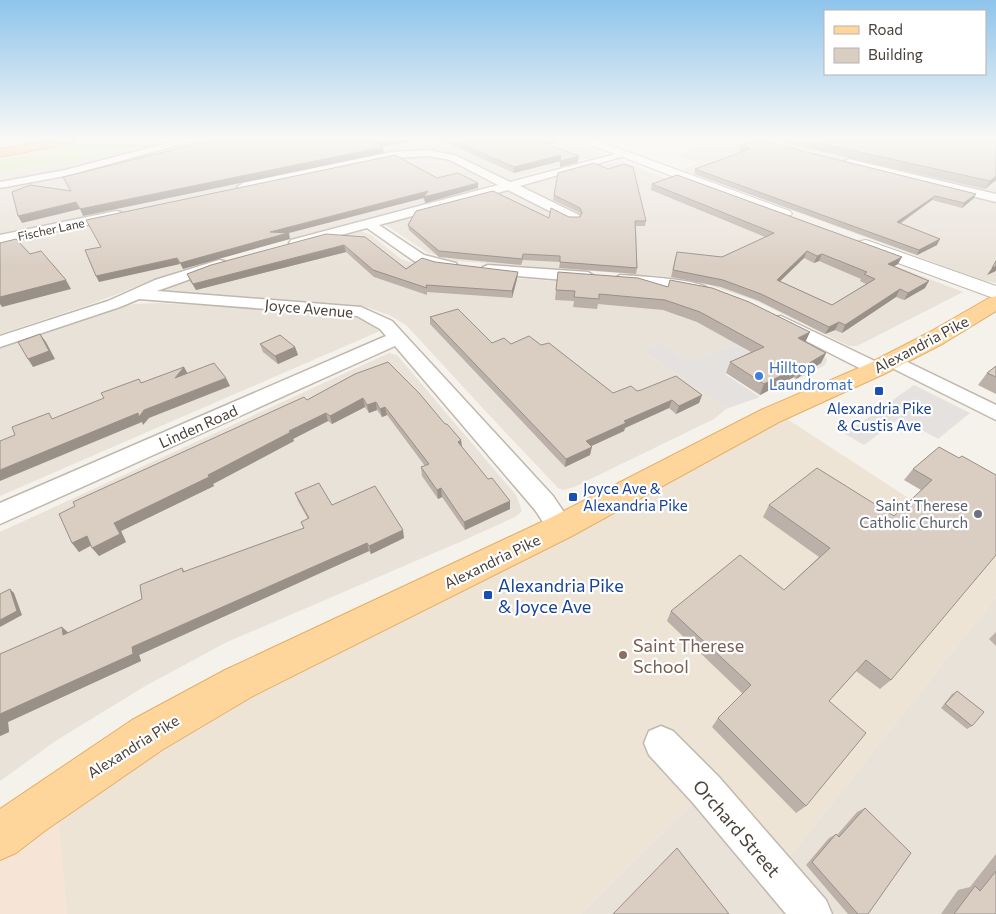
<svg xmlns="http://www.w3.org/2000/svg" width="996" height="914" viewBox="0 0 996 914" font-family="Commissioner,sans-serif">
  <style>
    .residential { fill: #e9e2d9 }
    .commercial { fill: #f6e5d7 }
    .education { fill: #eee4d5 }
    .green { fill: #d8e9b4 }
    .parking { fill: #e4e1df }
    .lines { fill: none; stroke-linecap: round; stroke-linejoin: round }
    .minor-casing { stroke: #c1b7ad; stroke-width: 3 }
    .tertiary-casing { stroke: #c1b7ad; stroke-width: 2 }
    .primary-casing { stroke: #e4b06a; stroke-width: 2 }
    .motorway-casing { stroke: #dd8e3c; stroke-width: 2 }
    .minor { fill: #fff; fill-rule: evenodd }
    .tertiary { fill: #fff; fill-rule: evenodd }
    .primary { fill: #fed59b; fill-rule: evenodd }
    .motorway { fill: #fdbb6e; fill-rule: evenodd }
    .wall { fill: #bbb1a8; fill-rule: evenodd }
    .shaded-wall { fill: #999088 }
    .building { fill: #dacec3; stroke: #999088; fill-rule: evenodd }
    .shop-dot { fill: #3f7fe0; stroke: #fff; stroke-width: 2 }
    .transit-dot { fill: #1a4fb4; stroke: #fff; stroke-width: 2 }
    .worship-dot { fill: #6b7280; stroke: #fff; stroke-width: 2 }
    .education-dot { fill: #8d6e63; stroke: #fff; stroke-width: 2 }
    .labels { text-anchor: middle; dominant-baseline: central; stroke-width: 4.5; stroke-linejoin: round; paint-order: stroke }
    .far-street-label { font-size: 12px; fill: #4a4138; stroke: #fff }
    .street-label { font-size: 15px; fill: #4a4138; stroke: #fff }
    .shop-label { font-size: 15px; fill: #366cbe; stroke: #fff; text-anchor: start }
    .transit-label { font-size: 15px; fill: #164399; stroke: #fff }
    .worship-label { font-size: 15px; fill: #5b616d; stroke: #fff; text-anchor: end }
    .near-transit-label { font-size: 18px; fill: #164399; stroke: #fff; text-anchor: start }
    .near-education-label { font-size: 18px; fill: #785e54; stroke: #fff; text-anchor: start }
    .near-street-label { font-size: 18px; fill: #4a4138; stroke: #fff }
  </style>
  <rect width="100%" height="100%" fill="#f5f1eb"/>
  <path class="residential" d="M 177,139 L 564,139 L 603,154 L 191,266 L 91,304 L 0,334 L 0,174 L 17,169 L 94,158 Z
    M 749,139 L 855,139 L 996,168 L 996,283 L 981,280 L 683,170 Z
    M 619,161 L 745,208 L 963,292 L 857,346 L 849,346 L 754,300 L 700,282 L 659,276 L 457,261 L 428,253 L 386,225 L 390,222 Z
    M 361,231 L 371,235 L 401,259 L 428,268 L 460,274 L 659,289 L 823,352 L 827,360 L 825,365 L 796,380 L 736,344 L 691,361 L 660,343 L 642,350 L 726,409 L 714,419 L 574,487 L 563,490 L 558,488 L 491,417 L 406,325 L 389,315 L 369,308 L 349,305 L 234,299 L 172,294 L 162,290 L 182,281 Z
    M 157,303 L 344,314 L 363,320 L 380,331 L 0,496 L 0,347 L 117,307 L 134,304 Z
    M 389,353 L 397,355 L 516,495 L 522,511 L 515,517 L 469,538 L 227,642 L 147,685 L 57,740 L 0,781 L 0,532 Z
    M 996,597 L 996,914 L 581,914 L 706,790 L 777,872 Z"/>
  <path class="commercial" d="M 56,796 L 67,914 L 0,914 L 0,837 Z"/>
  <path class="education" d="M 778,413 L 996,555 L 996,597 L 777,872 L 706,790 L 581,914 L 67,914 L 56,796 Z"/>
  <path class="green" d="M 98,139 L 177,139 L 94,158 L 17,169 L 0,174 L 0,159 Z"/>
  <path class="parking" d="M 711,139 L 749,139 L 701,163 L 676,156 Z
    M 660,343 L 691,361 L 736,344 L 759,358 L 725,374 L 760,397 L 726,409 L 642,350 Z
    M 914,385 L 970,413 L 938,439 L 900,418 L 864,445 L 845,434 Z"/>
  <g class="lines">
    <defs>
      <path id="minor" d="M 183,139 L 199,139 L 70,175 L 0,188 L 0,182 L 65,170 Z
        M 429,150 L 457,156 L 510,182 L 623,152 L 628,155 L 520,186 L 579,215 L 580,218 L 579,221 L 569,221 L 508,190 L 379,225 L 424,255 L 456,263 L 458,266 L 456,269 L 451,270 L 414,261 L 367,228 L 296,247 L 289,243 L 291,240 L 498,185 L 450,160 L 429,156 L 391,158 L 243,191 L 237,187 L 243,183 L 391,152 Z
        M 849,159 L 996,194 L 996,202 L 845,164 L 844,162 Z
        M 116,211 L 121,212 L 122,215 L 121,218 L 0,243 L 0,235 Z
        M 219,260 L 224,261 L 226,264 L 224,267 L 157,291 L 361,307 L 392,321 L 553,496 L 574,527 L 570,534 C 551,540 545,524 535,510 L 395,346 L 0,524 L 0,503 L 386,336 L 380,329 L 357,316 L 139,299 L 120,307 L 0,347 L 0,336 L 108,301 L 155,280 Z
        M 488,265 L 588,272 L 596,277 L 588,282 L 483,273 L 480,270 L 483,267 Z
        M 620,275 C 635,276 701,279 708,289 L 700,294 L 615,283 L 612,280 Z
        M 781,316 L 883,365 L 885,369 L 883,373 L 869,373 L 775,325 L 772,321 L 775,317 Z
        M 891,354 L 996,405 L 996,420 L 884,364 L 882,360 L 884,356 Z
        M 661,726 L 673,731 L 719,777 L 826,900 L 832,914 L 786,914 L 693,803 L 649,755 L 644,743 L 649,731 Z"/>
      <path id="tertiary" d="M 576,139 L 593,139 L 790,211 L 792,214 L 784,219 L 778,217 Z
        M 866,240 L 996,286 L 996,299 L 860,249 L 857,245 L 860,241 Z"/>
      <path id="primary" d="M 996,296 L 996,311 L 944,343 L 884,374 L 779,422 L 572,536 L 253,696 L 162,750 L 46,830 L 16,853 L 0,860 L 0,809 L 132,720 L 225,670 L 550,518 L 761,410 L 868,364 L 928,333 L 989,298 Z"/>
      <path id="motorway" d="M 54,139 L 78,139 L 72,143 L 0,157 L 0,149 Z"/>
    </defs>
    <use href="#minor" class="minor-casing"/>
    <use href="#tertiary" class="tertiary-casing"/>
    <use href="#primary" class="primary-casing"/>
    <use href="#motorway" class="motorway-casing"/>
    <use href="#minor" class="minor"/>
    <use href="#tertiary" class="tertiary"/>
    <use href="#primary" class="primary"/>
    <use href="#motorway" class="motorway"/>
  </g>
  <path class="wall" d="M 438,139 L 557,139 L 557,142 L 548,144 L 578,162 L 560,167 L 560,161 L 514,173 Z
    M 768,139 L 996,139 L 996,180 L 985,189 Z
    M 740,146 L 974,198 L 962,208 L 932,200 L 900,224 L 937,245 L 917,255 L 694,174 L 695,169 L 743,152 L 739,151 Z
    M 652,184 L 898,264 L 893,267 L 925,288 L 904,300 L 896,297 L 842,333 L 835,330 L 825,334 L 759,301 L 721,287 L 671,277 L 677,252 L 722,257 L 765,237 L 651,190 ZM 804,258 L 814,263 L 819,261 L 861,279 L 860,281 L 866,284 L 832,305 L 780,281 Z
    M 554,195 L 646,221 L 645,226 L 636,226 L 637,268 L 636,274 L 559,268 L 560,262 L 523,260 L 521,265 L 439,257 L 409,230 L 408,225 L 549,218 L 580,217 L 581,216 L 580,213 L 553,200 Z
    M 326,234 L 406,269 L 435,262 L 517,279 L 512,298 L 427,292 L 427,295 L 374,277 L 346,252 L 196,290 L 190,281 L 187,274 Z
    M 638,278 L 806,342 L 826,353 L 821,363 L 796,379 L 794,377 L 760,395 L 726,373 L 730,362 L 751,352 L 697,322 L 663,310 L 598,304 L 597,309 L 573,307 L 574,301 L 555,300 L 556,290 Z
    M 430,317 L 492,343 L 511,344 L 613,393 L 637,391 L 702,395 L 699,403 L 676,414 L 669,408 L 625,428 L 624,431 L 591,446 L 590,455 L 565,467 L 430,324 Z
    M 260,344 L 295,347 L 298,355 L 278,364 L 263,352 Z
    M 996,366 L 996,394 L 978,385 L 987,373 Z
    M 355,374 L 445,424 L 461,440 L 462,447 L 510,509 L 465,530 L 442,497 L 438,499 L 422,476 L 421,467 L 425,466 L 387,415 L 382,417 L 377,410 L 369,413 L 365,407 L 332,424 L 328,421 L 293,439 L 294,441 L 213,484 L 214,486 L 121,531 L 126,542 L 99,556 L 91,545 L 79,552 L 72,543 L 307,400 Z
    M 939,447 L 891,680 L 880,689 L 856,671 L 829,701 L 806,806 L 796,813 L 712,727 L 718,718 L 743,694 L 667,621 L 671,611 L 784,590 L 819,557 L 763,517 L 769,505 L 894,516 L 921,490 L 904,480 L 913,469 Z
    M 295,493 L 332,505 L 404,538 L 371,554 L 369,551 L 139,655 L 141,661 L 8,722 L 9,732 L 0,736 L 0,654 L 68,633 L 142,599 L 182,568 L 185,572 L 304,528 L 301,522 L 308,519 L 298,501 Z
    M 996,632 L 996,646 L 989,639 Z
    M 957,691 L 972,726 L 967,729 L 941,708 L 952,694 Z
    M 865,808 L 868,914 L 848,914 L 806,865 L 829,838 L 836,834 L 837,835 L 857,812 Z
    M 996,854 L 996,914 L 941,914 L 958,890 L 970,887 Z"/>
  <path class="shaded-wall" d="M 395,139 L 421,139 L 376,148 L 375,143 Z
    M 547,139 L 557,139 L 557,142 L 539,146 L 539,141 Z
    M 383,147 L 384,153 L 83,216 L 80,209 Z
    M 561,155 L 561,161 L 514,173 L 514,167 Z
    M 579,156 L 578,162 L 560,167 L 560,161 Z
    M 996,176 L 996,180 L 985,189 L 990,181 Z
    M 478,183 L 478,188 L 425,203 L 424,198 L 289,233 L 290,239 L 183,269 L 180,263 L 270,232 L 428,191 Z
    M 976,194 L 974,198 L 962,208 L 964,203 Z
    M 935,196 L 932,200 L 894,227 L 897,222 Z
    M 76,202 L 80,209 L 22,223 L 18,216 Z
    M 940,239 L 937,245 L 917,255 L 919,250 Z
    M 344,245 L 346,252 L 196,290 L 193,284 Z
    M 807,251 L 804,258 L 774,287 L 777,280 Z
    M 822,254 L 819,261 L 814,263 L 817,256 Z
    M 902,257 L 898,264 L 884,271 L 888,264 Z
    M 177,258 L 180,264 L 99,282 L 96,276 Z
    M 996,266 L 996,271 L 987,275 L 992,268 Z
    M 518,272 L 517,279 L 512,298 L 512,291 Z
    M 66,280 L 71,289 L 2,307 L 0,304 L 0,296 Z
    M 929,281 L 925,288 L 904,300 L 908,293 Z
    M 900,289 L 896,297 L 842,333 L 845,325 Z
    M 839,322 L 835,330 L 825,334 L 829,327 Z
    M 810,332 L 805,343 L 798,338 Z
    M 40,334 L 46,342 L 55,359 L 33,367 L 28,359 Z
    M 295,347 L 298,355 L 278,364 L 275,356 Z
    M 826,353 L 821,363 L 796,379 L 801,368 Z
    M 184,367 L 188,374 L 175,378 Z
    M 799,367 L 794,377 L 760,395 L 764,384 Z
    M 226,378 L 230,386 L 149,418 L 143,425 L 142,422 L 0,481 L 0,470 L 144,410 Z
    M 702,395 L 699,403 L 676,414 L 679,406 Z
    M 363,398 L 365,407 L 332,424 L 330,416 Z
    M 672,400 L 669,408 L 625,428 L 624,431 L 585,449 L 586,441 L 624,421 Z
    M 376,402 L 377,410 L 369,413 L 367,405 Z
    M 385,407 L 387,415 L 382,417 L 380,409 Z
    M 326,413 L 328,421 L 293,439 L 294,441 L 213,484 L 214,486 L 121,531 L 126,542 L 99,556 L 92,548 L 114,523 L 208,475 L 289,431 Z
    M 461,440 L 462,449 L 458,442 Z
    M 592,447 L 590,455 L 565,467 L 566,459 Z
    M 441,488 L 442,497 L 438,499 L 437,490 Z
    M 510,501 L 510,509 L 465,530 L 464,522 Z
    M 403,530 L 404,538 L 371,554 L 369,546 Z
    M 87,536 L 94,544 L 79,552 L 72,543 Z
    M 367,543 L 369,551 L 139,655 L 141,661 L 8,722 L 9,732 L 0,736 L 0,714 L 132,647 Z
    M 10,589 L 14,593 L 22,615 L 0,627 L 0,620 Z
    M 62,627 L 71,635 L 63,635 Z"/>
  <path class="building" d="M 217,139 L 395,139 L 375,143 L 383,147 L 80,209 L 76,202 L 18,216 L 12,192 L 30,185 L 71,191 L 63,177 Z
    M 449,139 L 547,139 L 539,141 L 579,156 L 560,161 L 561,155 L 514,167 Z
    M 801,139 L 996,139 L 996,176 L 990,181 Z
    M 758,140 L 976,194 L 964,203 L 935,196 L 897,222 L 940,239 L 919,250 L 695,169 L 750,149 L 740,146 Z
    M 395,155 L 437,178 L 458,173 L 478,183 L 424,197 L 428,191 L 270,232 L 288,233 L 180,263 L 177,258 L 96,276 L 85,250 L 101,247 L 86,220 Z
    M 594,163 L 608,169 L 624,164 L 633,167 L 646,221 L 635,221 L 637,268 L 560,262 L 560,256 L 523,254 L 522,259 L 439,251 L 408,225 L 416,211 L 493,191 L 549,218 L 551,208 L 569,217 L 580,217 L 582,213 L 580,208 L 554,195 L 558,173 Z
    M 677,175 L 902,257 L 888,264 L 929,281 L 908,293 L 900,289 L 845,325 L 839,322 L 829,327 L 761,294 L 723,280 L 673,270 L 677,252 L 722,257 L 774,233 L 652,184 ZM 807,251 L 817,256 L 822,254 L 867,272 L 864,274 L 875,279 L 832,305 L 777,280 Z
    M 326,234 L 365,237 L 406,269 L 422,258 L 435,262 L 518,272 L 512,291 L 426,285 L 427,288 L 373,270 L 344,245 L 193,284 L 187,274 L 211,265 Z
    M 16,239 L 30,254 L 41,251 L 66,280 L 0,297 L 0,243 Z
    M 996,261 L 996,266 L 992,268 Z
    M 558,272 L 638,278 L 668,287 L 670,280 L 712,288 L 749,302 L 810,332 L 798,338 L 826,353 L 801,368 L 799,367 L 764,384 L 730,362 L 764,347 L 700,312 L 665,300 L 599,294 L 599,299 L 574,297 L 575,291 L 556,290 Z
    M 458,309 L 492,343 L 504,338 L 511,344 L 529,336 L 541,345 L 549,343 L 613,393 L 631,386 L 637,391 L 641,390 L 676,376 L 702,395 L 679,406 L 672,400 L 624,421 L 626,423 L 586,441 L 592,447 L 566,459 L 430,317 Z
    M 40,334 L 49,351 L 28,359 L 18,342 Z
    M 280,335 L 295,347 L 275,356 L 260,344 Z
    M 388,362 L 419,393 L 445,424 L 447,424 L 461,440 L 458,442 L 488,479 L 492,478 L 510,501 L 464,522 L 441,488 L 437,490 L 421,467 L 429,464 L 385,407 L 380,409 L 376,402 L 367,405 L 363,398 L 330,416 L 326,413 L 289,431 L 291,432 L 208,475 L 209,477 L 114,523 L 120,534 L 92,548 L 87,536 L 72,543 L 59,514 L 75,506 L 73,502 L 304,397 L 307,400 L 355,374 Z
    M 214,363 L 226,378 L 144,410 L 139,417 L 138,413 L 0,470 L 0,441 L 15,435 L 12,427 L 49,413 L 52,419 L 104,398 L 101,393 L 139,379 L 141,383 L 184,367 L 175,378 Z
    M 996,366 L 996,377 L 987,373 Z
    M 939,447 L 959,458 L 962,456 L 996,475 L 996,555 L 891,680 L 866,660 L 829,701 L 866,733 L 806,806 L 718,718 L 751,685 L 671,611 L 740,555 L 784,590 L 830,548 L 769,505 L 817,468 L 894,516 L 932,480 L 913,469 Z
    M 319,483 L 332,505 L 375,486 L 403,530 L 369,546 L 367,543 L 132,647 L 133,654 L 0,714 L 0,654 L 62,627 L 63,635 L 142,599 L 140,585 L 182,568 L 183,572 L 304,528 L 301,522 L 309,518 L 295,493 Z
    M 10,589 L 17,611 L 0,620 L 0,594 Z
    M 957,691 L 984,712 L 972,726 L 945,704 Z
    M 865,808 L 911,853 L 868,914 L 858,914 L 812,862 L 836,834 L 839,837 Z
    M 677,848 L 729,914 L 613,914 Z
    M 996,871 L 996,914 L 954,914 L 975,886 L 980,891 Z"/>
  <linearGradient id="sky" x2="0" y2="1"><stop stop-color="#8ec4ec"/><stop offset="0.52" stop-color="#faf9f6"/><stop offset="1" stop-color="#faf9f6" stop-opacity="0"/></linearGradient>
  <rect width="996" height="267" fill="url(#sky)"/>
  <circle class="shop-dot" cx="759" cy="376" r="5"/>
  <g class="transit-dot">
    <rect x="874" y="386" width="10" height="10" rx="2.5"/>
    <rect x="568" y="492" width="10" height="10" rx="2.5"/>
    <rect x="483" y="590" width="10" height="10" rx="2.5"/>
  </g>
  <circle class="worship-dot" cx="978" cy="514" r="5"/>
  <circle class="education-dot" cx="623" cy="655" r="5"/>
  <g class="labels">
    <g class="far-street-label">
      <text transform="translate(51 229) rotate(-12)">Fischer Lane</text>
    </g>
    <g class="street-label">
      <text transform="translate(309 308) rotate(5)">Joyce Avenue</text>
      <text transform="translate(921 344) rotate(-28)">Alexandria Pike</text>
      <text transform="translate(198 426) rotate(-24)">Linden Road</text>
      <text transform="translate(492 561) rotate(-26)">Alexandria Pike</text>
      <text transform="translate(133 746) rotate(-32)">Alexandria Pike</text>
    </g>
    <g class="shop-label">
      <text x="769" y="367">Hilltop<tspan x="769" dy="17">Laundromat</tspan></text>
    </g>
    <g class="transit-label">
      <text x="879" y="408">Alexandria Pike<tspan x="879" dy="17">&amp; Custis Ave</tspan></text>
      <text x="583" y="488" text-anchor="start">Joyce Ave &amp;<tspan x="583" dy="17">Alexandria Pike</tspan></text>
    </g>
    <g class="worship-label">
      <text x="968" y="505">Saint Therese<tspan x="968" dy="17">Catholic Church</tspan></text>
    </g>
    <g class="near-transit-label">
      <text x="498" y="585">Alexandria Pike<tspan x="498" dy="21">&amp; Joyce Ave</tspan></text>
    </g>
    <g class="near-education-label">
      <text x="633" y="645">Saint Therese<tspan x="633" dy="21">School</tspan></text>
    </g>
    <g class="near-street-label">
      <text transform="translate(737 828) rotate(49)">Orchard Street</text>
    </g>
  </g>
  <rect x="824" y="10" width="162" height="65" fill="#ffffff" stroke="#b7b3af"/>
  <rect x="834" y="26" width="25" height="8" fill="#fed59b" stroke="#b7b3af"/>
  <text x="868" y="35" font-size="15" fill="#4a4138">Road</text>
  <rect x="834" y="48" width="25" height="15" fill="#dacec3" stroke="#b7b3af"/>
  <text x="868" y="60" font-size="15" fill="#4a4138">Building</text>
</svg>
